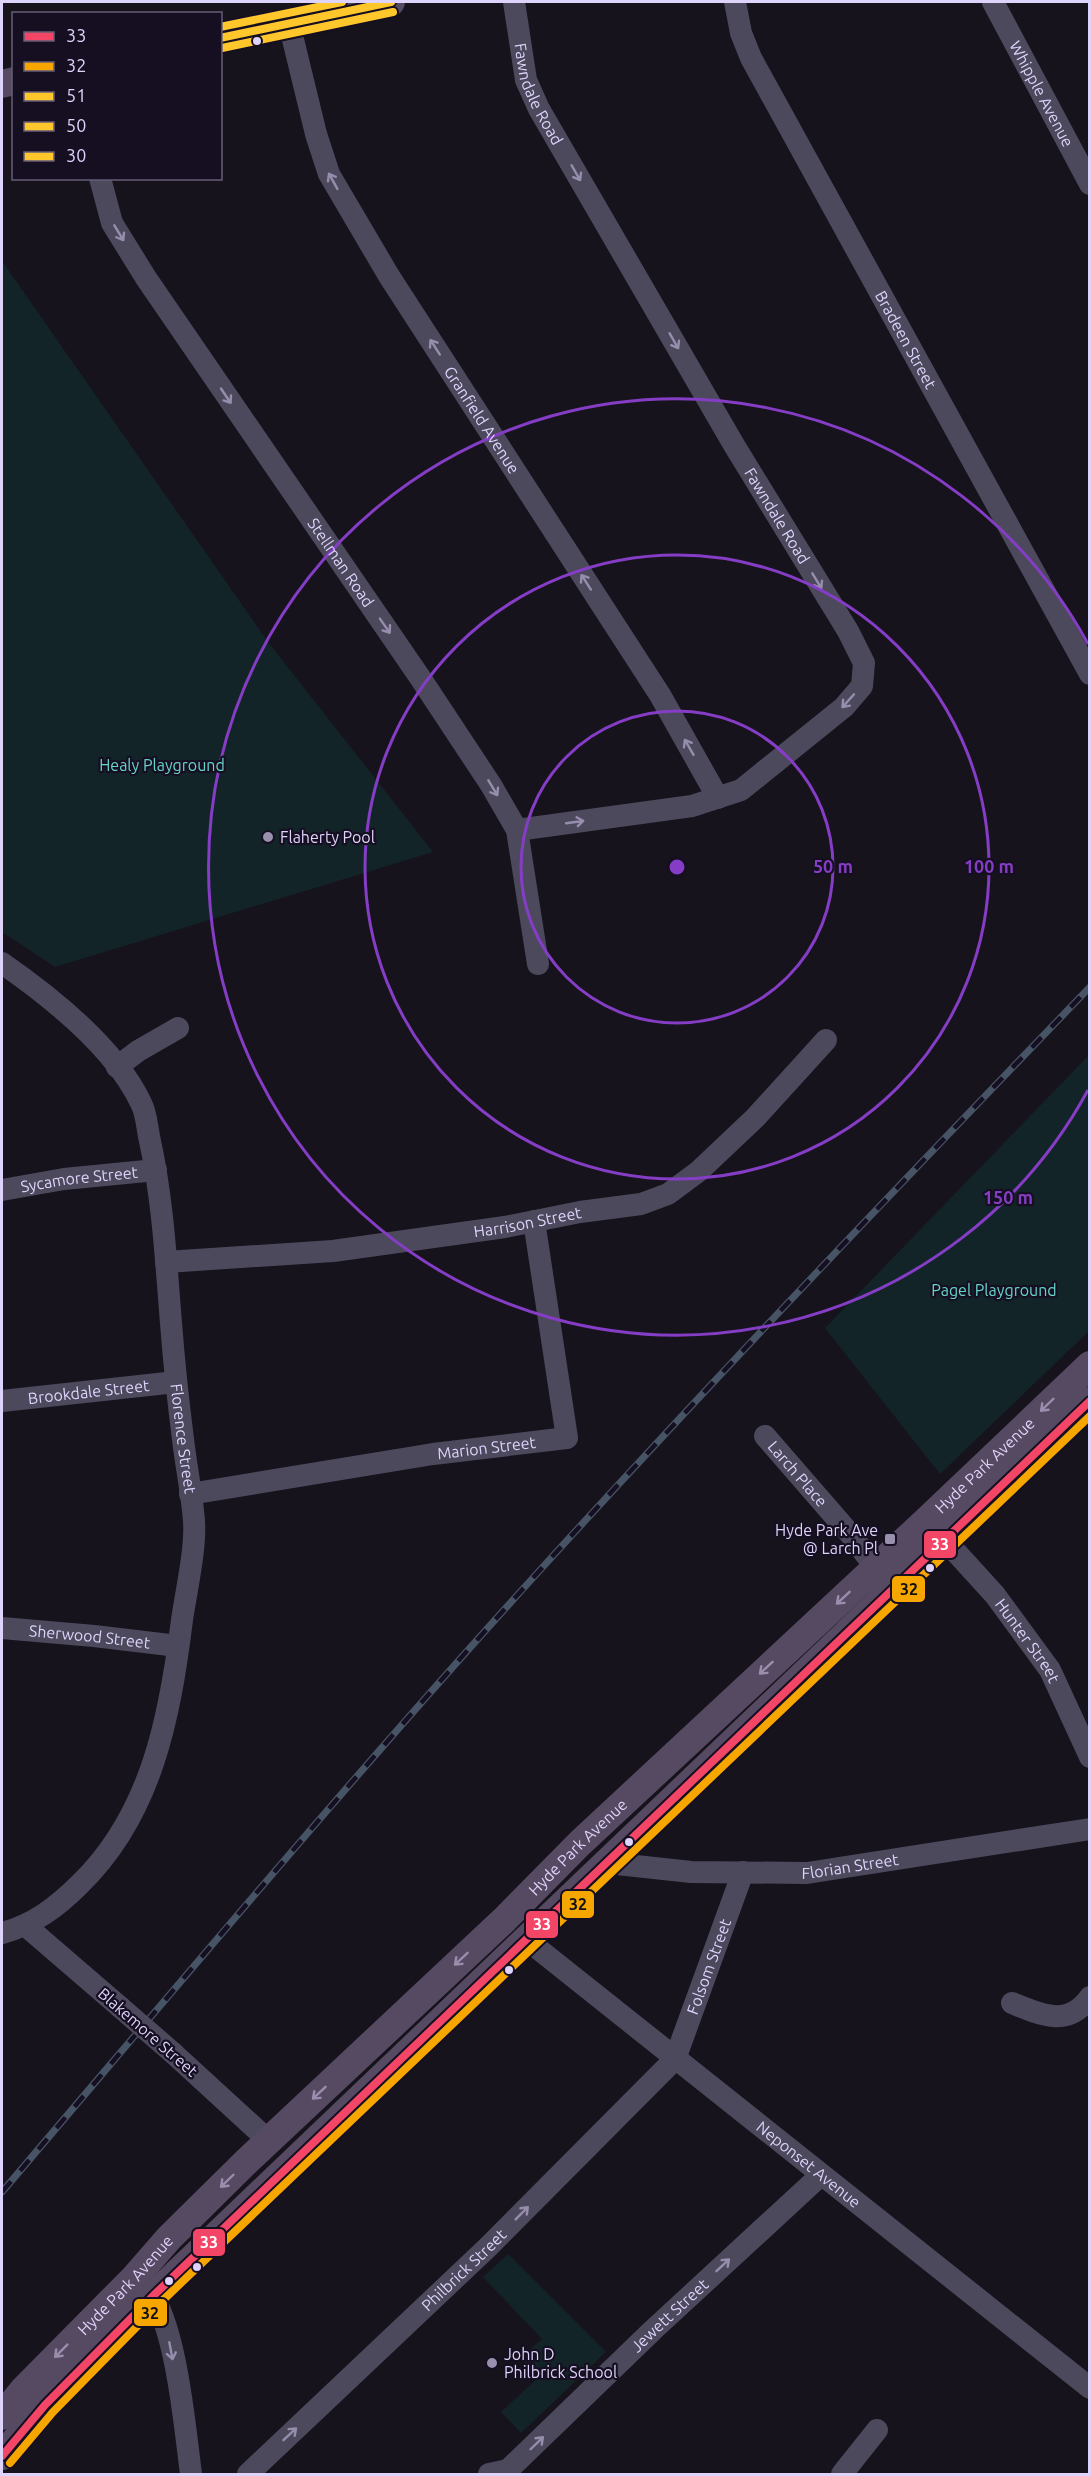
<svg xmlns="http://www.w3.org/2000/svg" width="1091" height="2476" viewBox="0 0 1091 2476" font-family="Ubuntu,sans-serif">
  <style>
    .green { fill: #132428 }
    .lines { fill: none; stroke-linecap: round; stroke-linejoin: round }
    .minor { stroke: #4d495d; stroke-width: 22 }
    .major { stroke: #564a62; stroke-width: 28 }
    .rail-casing { stroke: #475465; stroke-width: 7 }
    .rail { stroke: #150f21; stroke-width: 4.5; stroke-dasharray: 14; stroke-linecap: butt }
    .minor-bridge { stroke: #4d495d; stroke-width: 22 }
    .bus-1-casing { stroke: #150f21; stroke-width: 12 }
    .bus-2-casing { stroke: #150f21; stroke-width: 12 }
    .bus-3-casing { stroke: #150f21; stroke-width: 12 }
    .bus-4-casing { stroke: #150f21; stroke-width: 12 }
    .bus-5-casing { stroke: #150f21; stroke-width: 12 }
    .bus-1 { stroke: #f34667; stroke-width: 8 }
    .bus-2 { stroke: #f7a600; stroke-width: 8 }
    .bus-3 { stroke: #ffc72c; stroke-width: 8 }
    .bus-4 { stroke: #ffc72c; stroke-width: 8 }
    .bus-5 { stroke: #ffc72c; stroke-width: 8 }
    .oneway { stroke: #968eac }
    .oneway2 { stroke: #9a8eae }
    .ring { fill: none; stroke: #853dc5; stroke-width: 3 }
    .bus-dot { fill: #ded3fb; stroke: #150f21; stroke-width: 2 }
    .poi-dot { fill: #9890ad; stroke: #150f21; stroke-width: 2 }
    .labels { text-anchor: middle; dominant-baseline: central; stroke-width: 4.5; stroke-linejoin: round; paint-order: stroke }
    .street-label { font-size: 16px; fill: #ded3fb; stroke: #150f21 }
    .park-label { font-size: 16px; fill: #66d4ca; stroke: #150f21 }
    .poi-label { font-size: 16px; fill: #ded3fb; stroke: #150f21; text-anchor: start }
    .centre { fill: #853dc5; stroke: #150f21; stroke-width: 3 }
    .ring-label { font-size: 18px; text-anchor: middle; font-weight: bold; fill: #853dc5; stroke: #150f21; stroke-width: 4.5; stroke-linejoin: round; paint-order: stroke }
    .line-badge { stroke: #150f21; stroke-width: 2 }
    .badge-label { font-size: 16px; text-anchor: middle; font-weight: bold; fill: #fff }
    .pale-badge-label { font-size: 16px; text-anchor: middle; font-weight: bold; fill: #111 }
  </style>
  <rect width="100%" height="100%" fill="#16131d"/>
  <path class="green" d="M 2,261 L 268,642 L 433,852 L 55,967 L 2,932 Z
    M 1089,1055 L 1089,1331 L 940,1474 L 825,1328 Z
    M 508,2254 L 606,2352 L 521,2433 L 501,2412 L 539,2377 L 521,2358 L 542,2339 L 483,2277 Z"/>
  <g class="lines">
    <g class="minor">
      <path id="s1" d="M 514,2 L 526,80 L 539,109 L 734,445 L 848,631 L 864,663 L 862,686 L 844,707 L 741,790 L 692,806 L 517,830"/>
      <path id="s2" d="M 735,2 L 741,33 L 751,58 L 1090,674"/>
      <path id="s3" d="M 993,2 L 1090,184"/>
      <path id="s4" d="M 289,23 L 316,134 L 329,174 L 389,276 L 660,695 L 718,798"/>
      <path id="s5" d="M 100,178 L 112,223 L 146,278 L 421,679 L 491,785 L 517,830 L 538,964"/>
      <path id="s6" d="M 2,963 C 51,997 115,1048 141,1103 C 147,1114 147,1129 150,1141 C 163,1201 166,1262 171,1323 C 174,1362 178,1400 183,1439 C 186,1466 192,1494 194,1521 C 196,1549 186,1592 182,1620 C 170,1716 152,1814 80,1884 C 57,1907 33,1925 2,1933"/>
      <path d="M 117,1067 L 138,1051 L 178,1028"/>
      <path id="s7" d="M 2,1190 L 64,1179 L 156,1170"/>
      <path id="s8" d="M 166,1262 L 333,1251 L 505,1227 L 580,1212 L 641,1204 L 668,1194 L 699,1171 L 755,1118 L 826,1040"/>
      <path id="s9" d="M 2,1401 L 176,1382"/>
      <path id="s10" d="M 765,1436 L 851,1535 L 876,1568"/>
      <path id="s11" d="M 190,1494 L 433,1454 L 567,1438 L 534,1221"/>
      <path id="s12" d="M 944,1539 L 995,1595 L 1050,1670 L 1090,1757"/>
      <path id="s13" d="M 2,1628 L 94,1636 L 178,1646"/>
      <path id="s14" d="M 608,1863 L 691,1872 L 807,1873 L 1090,1829"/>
      <path d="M 26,1926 L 120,2007"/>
      <path id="s15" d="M 527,1940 L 1090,2388"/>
      <path d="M 1012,2003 C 1041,2015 1068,2028 1090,1997"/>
      <path d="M 173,2053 L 269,2141"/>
      <path d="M 145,2286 C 176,2316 185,2430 191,2474"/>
      <path id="s16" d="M 248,2474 L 487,2248 L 675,2059 L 743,1872"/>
      <path id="s17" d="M 489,2474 L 508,2470 L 653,2330 L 821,2175"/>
      <path d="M 842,2474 L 877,2430"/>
    </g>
    <g class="major">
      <path d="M 220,38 L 391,2"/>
      <path d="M 2,84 L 14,81"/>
      <path id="s18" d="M 2,2416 L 24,2389 L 135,2277 L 169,2238 L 247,2161 L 504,1920 L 580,1843 L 926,1521 L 1090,1365"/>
      <path d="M 2,2456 L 45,2405 L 154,2295 L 1090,1401"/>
    </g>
    <defs>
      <path id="rail" d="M 2,2192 C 180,1983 356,1772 541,1569 C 720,1372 905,1179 1090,987"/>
    </defs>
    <use href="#rail" class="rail-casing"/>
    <use href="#rail" class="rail"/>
    <path class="minor-bridge" d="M 120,2007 L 173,2053"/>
    <defs>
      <path id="bus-1" d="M 2,2456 L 45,2405 L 154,2295 L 1090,1401"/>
      <path id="bus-2" d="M 10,2463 L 53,2412 L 161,2302 L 1090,1416"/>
      <path id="bus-3" d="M 220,38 L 391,2"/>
      <path id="bus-4" d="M 222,48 L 393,12"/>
      <path id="bus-5" d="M 220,27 L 342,2"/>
    </defs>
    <use href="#bus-1" class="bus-1-casing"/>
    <use href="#bus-2" class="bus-2-casing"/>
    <use href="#bus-3" class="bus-3-casing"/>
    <use href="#bus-4" class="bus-4-casing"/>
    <use href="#bus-5" class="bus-5-casing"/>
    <use href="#bus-1" class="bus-1"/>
    <use href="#bus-2" class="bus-2"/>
    <use href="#bus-3" class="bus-3"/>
    <use href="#bus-4" class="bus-4"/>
    <use href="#bus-5" class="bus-5"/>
  </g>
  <defs><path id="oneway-shaft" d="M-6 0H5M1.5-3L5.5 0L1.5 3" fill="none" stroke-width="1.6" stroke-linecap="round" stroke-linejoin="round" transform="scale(1.5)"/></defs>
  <g class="oneway">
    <use href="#oneway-shaft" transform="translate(576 173) rotate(60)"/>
    <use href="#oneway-shaft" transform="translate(333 181) rotate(-119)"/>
    <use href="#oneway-shaft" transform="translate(119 233) rotate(59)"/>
    <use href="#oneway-shaft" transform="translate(674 341) rotate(60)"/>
    <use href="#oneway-shaft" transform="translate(435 347) rotate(-123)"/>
    <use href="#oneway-shaft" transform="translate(226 396) rotate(56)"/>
    <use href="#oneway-shaft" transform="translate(817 581) rotate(59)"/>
    <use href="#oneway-shaft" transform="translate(586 582) rotate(-123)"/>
    <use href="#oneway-shaft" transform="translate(385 626) rotate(55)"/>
    <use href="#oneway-shaft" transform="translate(848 701) rotate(132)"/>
    <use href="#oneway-shaft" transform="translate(689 747) rotate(-120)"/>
    <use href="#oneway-shaft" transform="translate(493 788) rotate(59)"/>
    <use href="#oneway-shaft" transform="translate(575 822) rotate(-8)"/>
    <use href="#oneway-shaft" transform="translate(522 2213) rotate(-45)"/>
    <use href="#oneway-shaft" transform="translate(723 2265) rotate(-43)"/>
    <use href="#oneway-shaft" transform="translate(171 2351) rotate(79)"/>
    <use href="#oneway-shaft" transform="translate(290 2434) rotate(-43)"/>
    <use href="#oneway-shaft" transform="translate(537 2443) rotate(-44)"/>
  </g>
  <g class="oneway2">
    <use href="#oneway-shaft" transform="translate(1047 1405) rotate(136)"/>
    <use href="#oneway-shaft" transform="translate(843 1598) rotate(137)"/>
    <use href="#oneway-shaft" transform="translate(766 1668) rotate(137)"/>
    <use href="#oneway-shaft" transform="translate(461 1959) rotate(137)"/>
    <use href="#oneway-shaft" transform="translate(319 2093) rotate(137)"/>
    <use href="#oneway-shaft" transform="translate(227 2181) rotate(136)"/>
    <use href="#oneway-shaft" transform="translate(61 2351) rotate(135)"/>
  </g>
  <g class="ring">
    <circle cx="677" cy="867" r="156"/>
    <circle cx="677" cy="867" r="312"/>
    <path d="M1088 1090A468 468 0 1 1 1088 644"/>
  </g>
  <g class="bus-dot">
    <circle cx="257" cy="41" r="5"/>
    <circle cx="930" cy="1568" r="5"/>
    <circle cx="629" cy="1842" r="5"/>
    <circle cx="509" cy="1970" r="5"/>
    <circle cx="197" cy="2267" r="5"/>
    <circle cx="169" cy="2281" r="5"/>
  </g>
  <g class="poi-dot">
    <circle cx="268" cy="837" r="6"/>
    <rect x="884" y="1533" width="12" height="12" rx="3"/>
    <circle cx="492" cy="2363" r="6"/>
  </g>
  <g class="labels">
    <g class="street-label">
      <text stroke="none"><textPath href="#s1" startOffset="96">Fawndale Road</textPath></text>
      <text stroke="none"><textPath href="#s3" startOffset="104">Whipple Avenue</textPath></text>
      <text stroke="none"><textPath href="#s2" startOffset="380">Bradeen Street</textPath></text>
      <text stroke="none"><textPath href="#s4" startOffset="446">Granfield Avenue</textPath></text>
      <text stroke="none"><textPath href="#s1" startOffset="582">Fawndale Road</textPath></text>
      <text stroke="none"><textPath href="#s5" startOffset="456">Stellman Road</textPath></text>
      <text stroke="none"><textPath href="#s7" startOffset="78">Sycamore Street</textPath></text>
      <text stroke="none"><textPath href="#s8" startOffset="364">Harrison Street</textPath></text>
      <text stroke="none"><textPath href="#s9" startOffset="87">Brookdale Street</textPath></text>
      <text stroke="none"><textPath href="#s6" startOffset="538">Florence Street</textPath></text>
      <text stroke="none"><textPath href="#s11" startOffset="300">Marion Street</textPath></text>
      <text stroke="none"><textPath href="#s18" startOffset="1368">Hyde Park Avenue</textPath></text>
      <text stroke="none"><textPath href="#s10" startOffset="50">Larch Place</textPath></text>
      <text stroke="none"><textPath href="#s13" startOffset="88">Sherwood Street</textPath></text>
      <text stroke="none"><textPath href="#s12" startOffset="132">Hunter Street</textPath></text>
      <text stroke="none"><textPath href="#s18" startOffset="810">Hyde Park Avenue</textPath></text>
      <text stroke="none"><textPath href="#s14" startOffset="243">Florian Street</textPath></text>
      <text stroke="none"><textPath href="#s16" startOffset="694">Folsom Street</textPath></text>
      <text transform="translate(148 2032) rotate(41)">Blakemore Street</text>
      <text stroke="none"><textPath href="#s15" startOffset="360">Neponset Avenue</textPath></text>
      <text stroke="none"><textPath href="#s16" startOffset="297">Philbrick Street</textPath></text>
      <text stroke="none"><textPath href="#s18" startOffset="180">Hyde Park Avenue</textPath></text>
      <text stroke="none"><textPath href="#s17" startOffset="243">Jewett Street</textPath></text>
    </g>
    <g class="park-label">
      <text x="162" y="765">Healy Playground</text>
      <text x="994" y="1290">Pagel Playground</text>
    </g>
    <g class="poi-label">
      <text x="280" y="837">Flaherty Pool</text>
      <text x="878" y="1530" text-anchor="end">Hyde Park Ave<tspan x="878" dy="18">@ Larch Pl</tspan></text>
      <text x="504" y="2354">John D<tspan x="504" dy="18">Philbrick School</tspan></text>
    </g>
  </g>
  <circle cx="677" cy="867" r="9" class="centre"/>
  <g class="ring-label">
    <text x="833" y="873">50 m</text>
    <text x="989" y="873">100 m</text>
    <text x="1008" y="1204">150 m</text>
  </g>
  <g class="line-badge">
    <rect x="923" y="1530" width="34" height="29" rx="6" fill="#f34667"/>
    <rect x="891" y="1575" width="35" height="28" rx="6" fill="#f7a600"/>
    <rect x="561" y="1890" width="34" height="29" rx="6" fill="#f7a600"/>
    <rect x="525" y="1910" width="34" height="29" rx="6" fill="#f34667"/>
    <rect x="192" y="2228" width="34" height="29" rx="6" fill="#f34667"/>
    <rect x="133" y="2298" width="35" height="29" rx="6" fill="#f7a600"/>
  </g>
  <g class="badge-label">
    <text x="940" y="1550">33</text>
    <text x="542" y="1930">33</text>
    <text x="209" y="2248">33</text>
  </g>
  <g class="pale-badge-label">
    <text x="909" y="1595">32</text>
    <text x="578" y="1910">32</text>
    <text x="150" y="2319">32</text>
  </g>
  <rect width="1091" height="2476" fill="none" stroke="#ded3fb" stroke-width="6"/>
  <rect x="12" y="12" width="210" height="168" fill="#150f21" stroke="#655d78" stroke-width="1.5"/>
  <rect x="24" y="32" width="30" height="9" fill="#f34667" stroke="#655d78" stroke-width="1.5"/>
  <text x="66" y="42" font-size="18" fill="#ded3fb">33</text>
  <rect x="24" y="62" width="30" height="9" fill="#f7a600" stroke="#655d78" stroke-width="1.5"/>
  <text x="66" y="72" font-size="18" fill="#ded3fb">32</text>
  <rect x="24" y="92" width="30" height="9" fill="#ffc72c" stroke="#655d78" stroke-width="1.5"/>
  <text x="66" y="102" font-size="18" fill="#ded3fb">51</text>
  <rect x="24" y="122" width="30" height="9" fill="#ffc72c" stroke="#655d78" stroke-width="1.5"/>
  <text x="66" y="132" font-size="18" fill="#ded3fb">50</text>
  <rect x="24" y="152" width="30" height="9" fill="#ffc72c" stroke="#655d78" stroke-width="1.5"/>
  <text x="66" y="162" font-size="18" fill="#ded3fb">30</text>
</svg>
